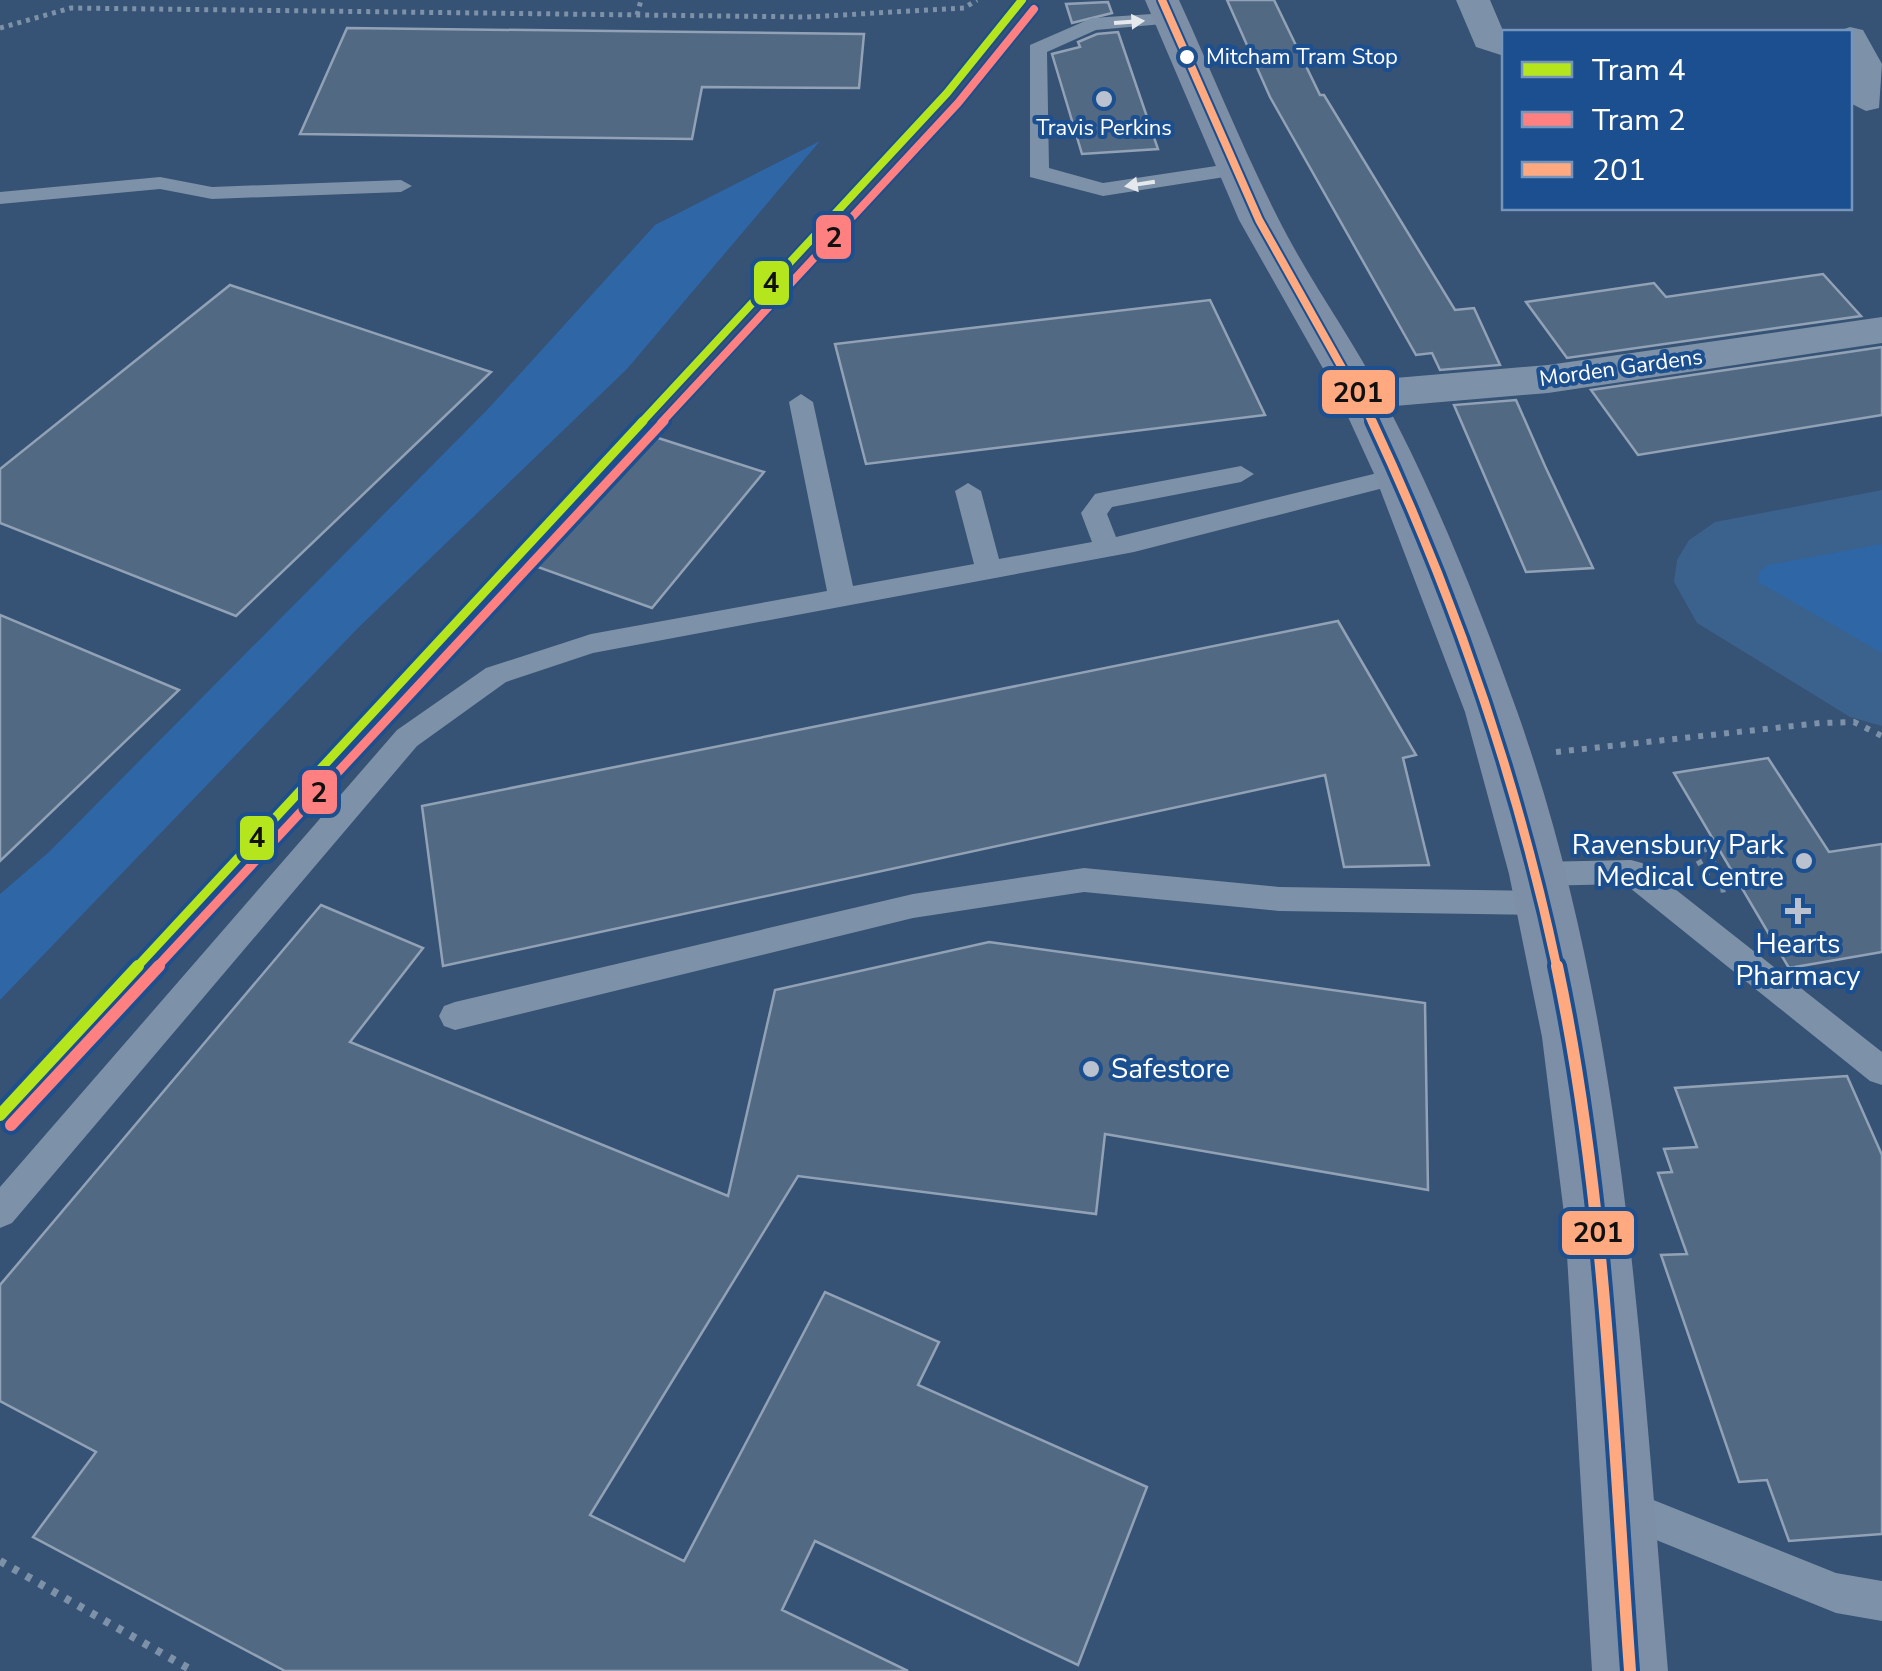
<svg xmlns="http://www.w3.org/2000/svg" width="1882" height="1671" viewBox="0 0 1882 1671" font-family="'Nunito Sans',sans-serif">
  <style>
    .green { fill: #2f66a5 }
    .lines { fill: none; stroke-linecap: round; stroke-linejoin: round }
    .river { fill: #3b618d; fill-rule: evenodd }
    .building { fill: #526984; stroke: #92a2b6; stroke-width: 2.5 }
    .path-far2 { stroke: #7d92a8; stroke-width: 5; stroke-dasharray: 4 5; stroke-linecap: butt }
    .path-far1 { stroke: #7d92a8; stroke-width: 6; stroke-dasharray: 5 8; stroke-linecap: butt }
    .path { stroke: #7d92a8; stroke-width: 8; stroke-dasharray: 6 9; stroke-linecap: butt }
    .service { fill: #7d92a8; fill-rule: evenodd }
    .minor { fill: #7d92a8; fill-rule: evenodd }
    .primary { fill: #7d8ea7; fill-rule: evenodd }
    .bus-1-far2-casing { stroke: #1b4f8f; stroke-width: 12 }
    .bus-1-far1-casing { stroke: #1b4f8f; stroke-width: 16 }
    .bus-1-casing { stroke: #1b4f8f; stroke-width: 20 }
    .bus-1-far2 { stroke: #ffa980; stroke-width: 8 }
    .bus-1-far1 { stroke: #ffa980; stroke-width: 9 }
    .bus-1 { stroke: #ffa980; stroke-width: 12 }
    .tram-1-far2-casing { stroke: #1b4f8f; stroke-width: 12 }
    .tram-1-far1-casing { stroke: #1b4f8f; stroke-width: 16 }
    .tram-1-casing { stroke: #1b4f8f; stroke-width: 20 }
    .tram-2-far2-casing { stroke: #1b4f8f; stroke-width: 12 }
    .tram-2-far1-casing { stroke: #1b4f8f; stroke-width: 16 }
    .tram-2-casing { stroke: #1b4f8f; stroke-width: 20 }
    .tram-1-far2 { stroke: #b5e61d; stroke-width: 8 }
    .tram-1-far1 { stroke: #b5e61d; stroke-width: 9 }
    .tram-1 { stroke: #b5e61d; stroke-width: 12 }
    .tram-2-far2 { stroke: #ff8080; stroke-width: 8 }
    .tram-2-far1 { stroke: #ff8080; stroke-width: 9 }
    .tram-2 { stroke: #ff8080; stroke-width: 12 }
    .oneway { fill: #e5e9ee }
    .bus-dot { fill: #fff; stroke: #1b4f8f; stroke-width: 4 }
    .poi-dot { fill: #b9c2ce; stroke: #1b4f8f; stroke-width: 4 }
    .labels { text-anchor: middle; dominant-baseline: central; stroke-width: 8; stroke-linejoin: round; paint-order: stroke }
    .far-bus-label { font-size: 22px; fill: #fff; stroke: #1b4f8f; text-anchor: start }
    .far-poi-label { font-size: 22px; fill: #fff; stroke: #1b4f8f }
    .far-street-label { font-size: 22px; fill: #fff; stroke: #1b4f8f }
    .poi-label { font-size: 28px; fill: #fff; stroke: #1b4f8f; text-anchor: end }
    .line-badge { stroke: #1b4f8f; stroke-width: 4 }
    .pale-badge-label { font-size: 28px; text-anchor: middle; font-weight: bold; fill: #111 }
  </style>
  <rect width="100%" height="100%" fill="#365274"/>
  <path class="green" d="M 820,141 L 627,369 L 358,628 L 0,1000 L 0,894 L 49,852 L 487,410 L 655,225 Z
    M 1882,508 L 1882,708 L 1715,607 L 1685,549 L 1772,526 Z"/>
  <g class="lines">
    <path class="river" d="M 1882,490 L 1882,544 L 1768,565 L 1759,572 L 1758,582 L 1882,653 L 1882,726 L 1850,717 L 1697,623 L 1674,582 L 1677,560 L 1689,540 L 1715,522 Z"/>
  </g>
  <path class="building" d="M 1227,0 L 1274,0 L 1320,95 L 1324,95 L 1455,310 L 1474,308 L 1500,365 L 1440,370 L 1432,353 L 1416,355 L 1270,97 Z
    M 1108,2 L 1112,13 L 1072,23 L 1066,4 Z
    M 347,28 L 864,34 L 859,88 L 702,87 L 692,139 L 300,134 Z
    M 1118,32 L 1158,149 L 1082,154 L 1052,54 L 1080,47 L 1078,42 L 1097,34 Z
    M 1823,274 L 1861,316 L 1567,358 L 1526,302 L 1654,283 L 1666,297 Z
    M 230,285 L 491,372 L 236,616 L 0,523 L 0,469 Z
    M 1210,300 L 1265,415 L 866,464 L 835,344 Z
    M 1882,347 L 1882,415 L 1638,455 L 1591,390 Z
    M 1516,400 L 1545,466 L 1593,568 L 1526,572 L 1454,405 Z
    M 652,436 L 764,472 L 652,608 L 535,566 Z
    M 0,615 L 179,690 L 0,861 Z
    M 1338,621 L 1416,755 L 1403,758 L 1429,865 L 1344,867 L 1325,775 L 443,966 L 422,806 Z
    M 1768,758 L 1829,852 L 1882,844 L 1882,952 L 1789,968 L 1674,773 Z
    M 321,905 L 423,948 L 350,1042 L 728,1196 L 775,990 L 989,942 L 1425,1003 L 1428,1190 L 1105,1134 L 1096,1214 L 798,1176 L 590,1515 L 684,1561 L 825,1292 L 939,1342 L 918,1385 L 1147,1487 L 1078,1665 L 815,1541 L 782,1610 L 908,1671 L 285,1671 L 33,1537 L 96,1452 L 0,1401 L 0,1285 Z
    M 1847,1076 L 1882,1155 L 1882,1534 L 1789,1541 L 1767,1480 L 1739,1482 L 1661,1255 L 1687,1254 L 1658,1173 L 1672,1172 L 1664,1149 L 1697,1147 L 1675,1088 Z"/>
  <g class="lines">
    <path class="path-far2" d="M 637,15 L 641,0
      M 0,28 L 71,8 L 806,17 L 964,8 L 977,0"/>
    <path class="path-far1" d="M 1556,752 L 1820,723 L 1854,722 L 1882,736
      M 1705,847 L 1729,889 L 1719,890
      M 1692,849 L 1709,879
      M 1671,853 L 1716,845"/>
    <path class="path" d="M 0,1561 L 193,1671"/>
    <path class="service" d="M 1167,13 L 1177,19 L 1174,23 L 1096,30 L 1047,52 L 1049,168 L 1103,183 L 1236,163 L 1247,169 L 1244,174 L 1103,196 L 1030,177 L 1030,45 L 1092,18 Z
      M 160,177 L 212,187 L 401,180 L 412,186 L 401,192 L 212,199 L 160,189 L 0,204 L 0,192 Z
      M 801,394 L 813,402 L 853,586 L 974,564 L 955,491 L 968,483 L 981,491 L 999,559 L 1092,542 L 1081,513 L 1095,494 L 1104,492 L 1241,466 L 1254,474 L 1241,482 L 1112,507 L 1107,514 L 1116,537 L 1398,468 L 1411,476 L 1407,482 L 1134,552 L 593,653 L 506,682 L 417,746 L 12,1223 L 0,1228 L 0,1187 L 397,730 L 486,668 L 591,634 L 827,591 L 789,402 Z
      M 1631,860 L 1642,863 L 1882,1052 L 1882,1085 L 1870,1081 L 1625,884 L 1537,886 L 1526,883 L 1522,874 L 1526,865 L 1537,862 Z
      M 1084,868 L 1279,887 L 1543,891 L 1554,894 L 1558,903 L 1554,912 L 1543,915 L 1279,911 L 1084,892 L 913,918 L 455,1030 L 444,1026 L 439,1016 L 444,1006 L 455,1002 L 913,894 Z
      M 1621,1487 L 1836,1573 L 1882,1581 L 1882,1621 L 1836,1613 L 1607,1520 L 1602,1506 L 1607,1492 Z"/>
    <path class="minor" d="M 1456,0 L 1490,0 L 1504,33 L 1504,56 L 1476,47 Z
      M 1850,27 L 1863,30 L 1882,64 L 1879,108 L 1866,111 L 1850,103 L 1850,32 L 1836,32 Z
      M 1882,317 L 1882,343 L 1548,393 L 1360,409 L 1344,405 L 1338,395 L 1344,385 L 1360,381 L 1548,365 Z"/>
    <path class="primary" d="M 1145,0 L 1179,0 C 1212,72 1242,147 1278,218 C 1308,278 1349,334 1381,394 C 1432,487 1481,610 1517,711 C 1626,1019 1640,1348 1668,1671 L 1592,1671 L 1565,1222 L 1542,1037 L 1509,874 L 1465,712 L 1375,476 L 1338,395 L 1239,220 Z"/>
    <defs>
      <path id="bus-1-far2" d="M 1162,0 L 1259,220 L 1373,423"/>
      <path id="bus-1-far1" d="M 1372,421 C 1454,596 1517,779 1557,968"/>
      <path id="bus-1" d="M 1557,966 C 1606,1197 1613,1436 1630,1671"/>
    </defs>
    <use href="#bus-1-far2" class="bus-1-far2-casing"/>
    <use href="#bus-1-far1" class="bus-1-far1-casing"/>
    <use href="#bus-1" class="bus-1-casing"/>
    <use href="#bus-1-far2" class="bus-1-far2"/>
    <use href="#bus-1-far1" class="bus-1-far1"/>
    <use href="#bus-1" class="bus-1"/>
    <defs>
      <path id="tram-1-far2" d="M 641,423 L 947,93 L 1022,0"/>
      <path id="tram-1-far1" d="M 136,968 L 643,421"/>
      <path id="tram-1" d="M 0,1115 L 138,966"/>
      <path id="tram-2-far2" d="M 661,423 L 958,103 L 1034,9"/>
      <path id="tram-2-far1" d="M 156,968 L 664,421"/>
      <path id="tram-2" d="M 11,1125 L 159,966"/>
    </defs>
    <use href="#tram-1-far2" class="tram-1-far2-casing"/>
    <use href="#tram-1-far1" class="tram-1-far1-casing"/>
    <use href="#tram-1" class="tram-1-casing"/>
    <use href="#tram-2-far2" class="tram-2-far2-casing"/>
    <use href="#tram-2-far1" class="tram-2-far1-casing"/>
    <use href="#tram-2" class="tram-2-casing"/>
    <use href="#tram-1-far2" class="tram-1-far2"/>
    <use href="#tram-1-far1" class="tram-1-far1"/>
    <use href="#tram-1" class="tram-1"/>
    <use href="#tram-2-far2" class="tram-2-far2"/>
    <use href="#tram-2-far1" class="tram-2-far1"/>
    <use href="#tram-2" class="tram-2"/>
  </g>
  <defs><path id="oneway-solid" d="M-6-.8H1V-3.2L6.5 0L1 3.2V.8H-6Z" transform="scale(2.5)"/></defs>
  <g class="oneway">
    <use href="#oneway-solid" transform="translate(1129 22) rotate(-4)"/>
    <use href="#oneway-solid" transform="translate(1140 184) rotate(171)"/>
  </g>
  <circle class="bus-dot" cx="1187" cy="57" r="9"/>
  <g class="poi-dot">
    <circle cx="1104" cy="99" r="10"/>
    <circle cx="1804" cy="861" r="10"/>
    <path d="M1793 896h10v10h10v10h-10v10h-10v-10h-10v-10h10z"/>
    <circle cx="1091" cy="1069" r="10"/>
  </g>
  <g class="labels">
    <g class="far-bus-label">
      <text x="1206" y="57">Mitcham Tram Stop</text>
    </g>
    <g class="far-poi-label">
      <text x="1104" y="128">Travis Perkins</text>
    </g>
    <g class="far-street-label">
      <text transform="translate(1621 368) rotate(-8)">Morden Gardens</text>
    </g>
    <g class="poi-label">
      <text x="1784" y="845">Ravensbury Park<tspan x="1784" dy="32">Medical Centre</tspan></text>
      <text x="1798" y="944" text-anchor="middle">Hearts<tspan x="1798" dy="32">Pharmacy</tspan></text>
      <text x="1111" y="1069" text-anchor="start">Safestore</text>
    </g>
  </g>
  <g class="line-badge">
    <rect x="814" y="213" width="39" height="48" rx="10" fill="#ff8080"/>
    <rect x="752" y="259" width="39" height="48" rx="10" fill="#b5e61d"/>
    <rect x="1320" y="368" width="77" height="48" rx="10" fill="#ffa980"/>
    <rect x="300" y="768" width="39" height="48" rx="10" fill="#ff8080"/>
    <rect x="238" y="814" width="38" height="48" rx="10" fill="#b5e61d"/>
    <rect x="1560" y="1209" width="76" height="48" rx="10" fill="#ffa980"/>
  </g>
  <g class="pale-badge-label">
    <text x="834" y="247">2</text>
    <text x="771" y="292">4</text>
    <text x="1358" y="402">201</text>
    <text x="319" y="802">2</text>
    <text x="257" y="847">4</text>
    <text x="1598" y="1242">201</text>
  </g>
  <rect x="1502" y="30" width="350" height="180" fill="#1b4f8f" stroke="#7695bc" stroke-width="2.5"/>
  <rect x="1522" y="62" width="50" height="15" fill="#b5e61d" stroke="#7695bc" stroke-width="2.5"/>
  <text x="1592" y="80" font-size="30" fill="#ffffff">Tram 4</text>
  <rect x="1522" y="112" width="50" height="15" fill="#ff8080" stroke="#7695bc" stroke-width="2.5"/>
  <text x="1592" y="130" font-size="30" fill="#ffffff">Tram 2</text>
  <rect x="1522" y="162" width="50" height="15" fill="#ffa980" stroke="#7695bc" stroke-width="2.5"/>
  <text x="1592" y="180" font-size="30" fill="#ffffff">201</text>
</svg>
